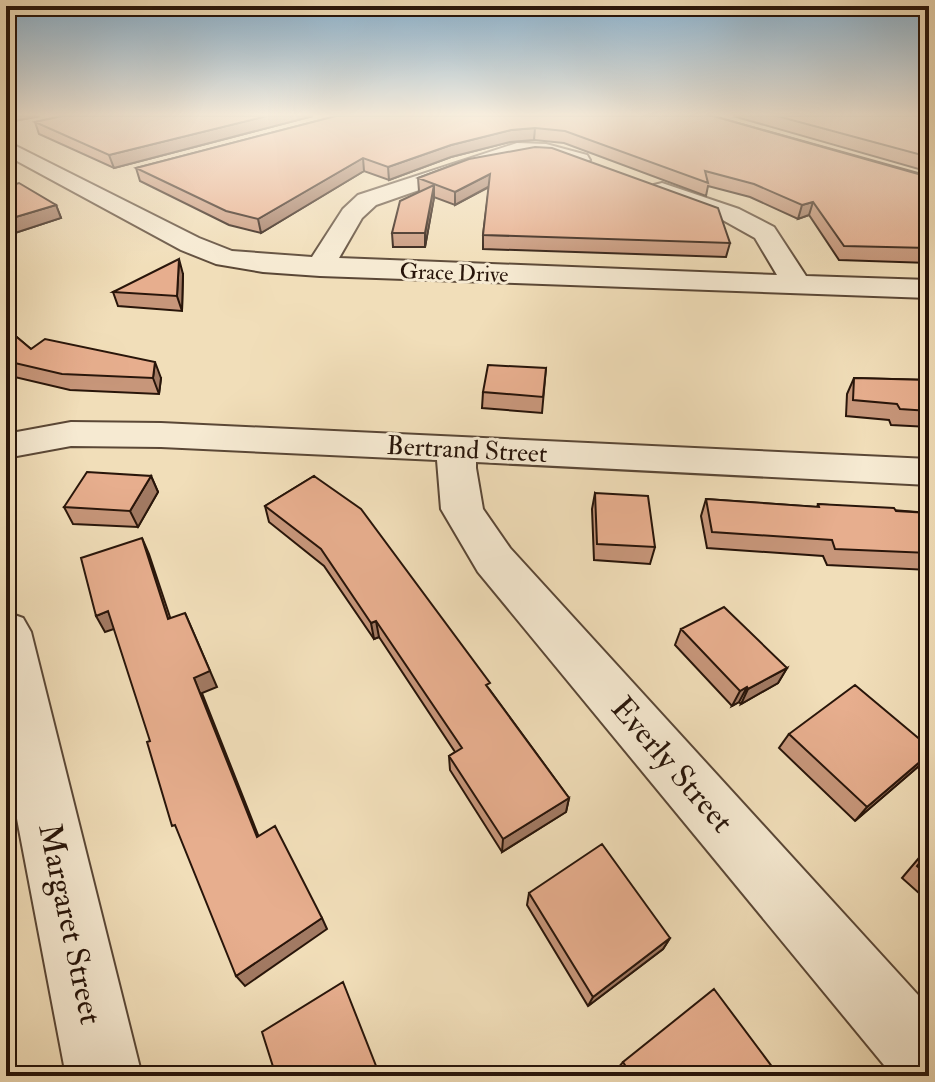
<svg xmlns="http://www.w3.org/2000/svg" width="935" height="1082" viewBox="0 0 935 1082" font-family="'IM FELL Double Pica',serif">
  <style>
    .lines { fill: none; stroke-linecap: round; stroke-linejoin: round }
    .minor-casing { stroke: #5a4736; stroke-width: 4 }
    .minor { fill: #f6ead2; fill-rule: evenodd }
    .wall { fill: #c7967a; stroke: #28150a; stroke-width: 2 }
    .shaded-wall { fill: #a27a63; stroke: #28150a; stroke-width: 2 }
    .building { fill: #e7ae8e; stroke: #28150a; stroke-width: 2 }
    .labels { text-anchor: middle; dominant-baseline: central; stroke-width: 6; stroke-linejoin: round; paint-order: stroke }
    .far-street-label { font-size: 22px; fill: #28150a; stroke: #f6ead2 }
    .street-label { font-size: 26px; fill: #28150a; stroke: #f6ead2 }
    .near-street-label { font-size: 32px; fill: #28150a; stroke: #f6ead2 }
  </style>
  <rect width="100%" height="100%" fill="#f1deb9"/>
  <filter id="stains"><feTurbulence type="fractalNoise" baseFrequency=".0025" numOctaves="4"/><feColorMatrix values="0 0 0 0 .2 0 0 0 0 .09 0 0 0 0 .02 0 0 0 .5 -.17"/></filter>
  <radialGradient id="worn" r=".72"><stop offset=".6" stop-color="#630" stop-opacity="0"/><stop offset="1" stop-color="#630" stop-opacity=".3"/></radialGradient>
  <g class="lines">
    <defs>
      <path id="minor" d="M 6,141 L 199,238 L 232,251 L 312,257 L 343,209 L 358,195 L 517,143 L 546,144 L 587,155 L 590,160 L 579,167 L 544,156 L 519,155 L 376,205 L 362,218 L 339,258 L 777,275 L 755,238 L 721,219 L 654,195 L 650,190 L 654,185 L 662,183 L 739,209 L 774,227 L 806,276 L 929,280 L 929,298 L 320,276 L 263,272 L 216,264 L 181,250 L 6,155 Z
        M 71,422 L 161,423 L 929,459 L 929,485 L 476,462 L 476,468 L 483,509 L 510,548 L 929,1007 L 929,1076 L 893,1076 L 478,572 L 441,509 L 437,460 L 161,447 L 71,446 L 6,458 L 6,434 Z
        M 6,612 L 23,618 L 31,632 L 142,1076 L 66,1076 L 6,761 Z"/>
    </defs>
    <use href="#minor" class="minor-casing"/>
    <use href="#minor" class="minor"/>
  </g>
  <path class="wall" d="M 6,116 L 40,116 L 14,121 L 6,120 Z
    M 62,116 L 313,116 L 114,168 L 39,134 L 35,122 Z
    M 336,116 L 713,116 L 929,176 L 929,263 L 839,260 L 809,215 L 798,219 L 750,197 L 708,186 L 706,196 L 564,143 L 534,140 L 510,142 L 451,157 L 389,180 L 364,171 L 261,233 L 229,225 L 140,181 L 136,168 Z
    M 733,116 L 929,116 L 929,172 Z
    M 469,159 L 730,243 L 726,257 L 483,249 L 483,235 L 489,187 L 455,205 L 434,197 L 425,247 L 393,247 L 392,233 L 419,191 L 418,178 Z
    M 6,187 L 56,205 L 61,218 L 15,233 L 6,227 Z
    M 183,274 L 182,311 L 118,306 L 113,292 Z
    M 6,328 L 31,349 L 161,378 L 159,394 L 70,390 L 6,375 Z
    M 546,368 L 542,413 L 482,408 L 483,392 Z
    M 854,378 L 929,380 L 929,427 L 891,425 L 889,420 L 846,416 L 847,394 Z
    M 151,476 L 158,492 L 138,527 L 73,524 L 64,507 Z
    M 314,476 L 490,690 L 569,798 L 566,812 L 502,852 L 450,770 L 449,756 L 455,752 L 379,637 L 374,639 L 324,566 L 269,522 L 265,506 Z
    M 595,493 L 655,547 L 650,564 L 594,560 L 592,509 Z
    M 706,499 L 817,507 L 818,504 L 929,513 L 929,570 L 827,565 L 823,556 L 707,548 L 701,516 Z
    M 681,629 L 787,668 L 778,683 L 741,704 L 739,702 L 732,706 L 675,645 Z
    M 789,734 L 920,765 L 855,821 L 779,748 Z
    M 929,846 L 929,902 L 902,878 Z
    M 529,893 L 670,938 L 663,949 L 588,1006 L 527,905 Z
    M 623,1062 L 779,1076 L 621,1076 L 617,1069 Z"/>
  <path class="shaded-wall" d="M 12,116 L 40,116 L 14,121 Z
    M 267,116 L 313,116 L 114,168 L 109,155 Z
    M 535,128 L 534,140 L 510,142 L 451,157 L 389,180 L 388,167 L 451,145 L 511,130 Z
    M 363,158 L 364,171 L 261,233 L 258,219 Z
    M 490,174 L 490,186 L 455,205 L 455,192 Z
    M 434,185 L 434,198 L 425,247 L 425,233 Z
    M 813,202 L 809,215 L 798,219 L 802,205 Z
    M 56,205 L 61,218 L 15,233 L 9,219 Z
    M 179,259 L 183,274 L 182,311 L 177,296 Z
    M 155,362 L 161,378 L 159,394 L 153,378 Z
    M 151,476 L 158,492 L 138,527 L 130,511 Z
    M 142,538 L 149,554 L 176,635 L 168,619 Z
    M 108,611 L 117,628 L 105,632 L 96,616 Z
    M 185,613 L 217,687 L 202,693 L 264,850 L 257,837 L 194,678 Z
    M 376,621 L 379,637 L 374,639 L 371,623 Z
    M 787,668 L 778,683 L 741,704 L 748,689 Z
    M 747,687 L 739,702 L 732,706 L 740,691 Z
    M 929,754 L 920,765 L 855,821 L 867,807 Z
    M 569,798 L 566,812 L 502,852 L 503,839 Z
    M 322,918 L 327,929 L 245,986 L 236,976 Z
    M 670,938 L 663,949 L 588,1006 L 593,997 Z"/>
  <path class="building" d="M 62,116 L 267,116 L 109,155 L 35,122 Z
    M 336,116 L 713,116 L 929,177 L 929,248 L 844,246 L 813,202 L 802,205 L 754,184 L 705,171 L 708,183 L 565,131 L 535,128 L 511,130 L 451,145 L 388,167 L 363,158 L 258,219 L 226,211 L 136,168 Z
    M 777,116 L 929,116 L 929,157 Z
    M 535,147 L 552,148 L 718,208 L 730,243 L 483,235 L 490,174 L 455,192 L 418,178 L 469,159 Z
    M 19,183 L 56,205 L 9,219 L 6,217 L 6,187 Z
    M 434,185 L 425,233 L 392,233 L 400,201 Z
    M 179,259 L 177,296 L 113,292 Z
    M 6,328 L 31,349 L 45,339 L 155,362 L 153,378 L 62,374 L 6,361 Z
    M 488,365 L 546,368 L 543,397 L 483,392 Z
    M 854,378 L 929,380 L 929,411 L 900,409 L 897,404 L 853,400 Z
    M 87,472 L 151,476 L 130,511 L 64,507 Z
    M 314,476 L 361,509 L 490,683 L 486,685 L 569,798 L 503,839 L 449,756 L 462,748 L 376,621 L 371,623 L 321,549 L 265,506 Z
    M 595,493 L 648,496 L 655,547 L 597,544 Z
    M 706,499 L 819,507 L 818,504 L 894,508 L 896,511 L 929,513 L 929,553 L 835,549 L 832,540 L 712,532 Z
    M 142,538 L 168,619 L 185,613 L 210,671 L 194,678 L 257,837 L 275,826 L 322,918 L 236,976 L 175,825 L 172,826 L 147,742 L 150,741 L 108,611 L 96,616 L 81,558 Z
    M 724,607 L 787,668 L 748,689 L 747,687 L 740,691 L 681,629 Z
    M 855,685 L 929,747 L 929,754 L 867,807 L 789,734 Z
    M 602,844 L 670,938 L 593,997 L 529,893 Z
    M 929,851 L 929,876 L 917,866 Z
    M 343,982 L 380,1076 L 276,1076 L 262,1032 Z
    M 714,989 L 779,1076 L 632,1076 L 623,1062 Z"/>
  <linearGradient id="sky" x2="0" y2="1"><stop stop-color="#8bb6d6"/><stop offset="0.43" stop-color="#f9f0e0"/><stop offset="1" stop-color="#f9f0e0" stop-opacity="0"/></linearGradient>
  <rect width="935" height="267" fill="url(#sky)"/>
  <g class="labels">
    <g class="far-street-label">
      <text transform="translate(454 273) rotate(2)">Grace Drive</text>
    </g>
    <g class="street-label">
      <text transform="translate(467 450) rotate(3)">Bertrand Street</text>
    </g>
    <g class="near-street-label">
      <text transform="translate(672 765) rotate(49)">Everly Street</text>
      <text transform="translate(70 924) rotate(78)">Margaret Street</text>
    </g>
  </g>
  <rect width="935" height="1082" fill="none" stroke="#f1deb9" stroke-width="32"/>
  <rect x="8" y="8" width="919" height="1066" fill="none" stroke="#28150a" stroke-width="4"/>
  <rect x="16" y="16" width="903" height="1050" fill="none" stroke="#28150a" stroke-width="2"/>
  <rect width="100%" height="100%" filter="url(#stains)"/>
  <rect width="100%" height="100%" fill="url(#worn)"/>
</svg>
